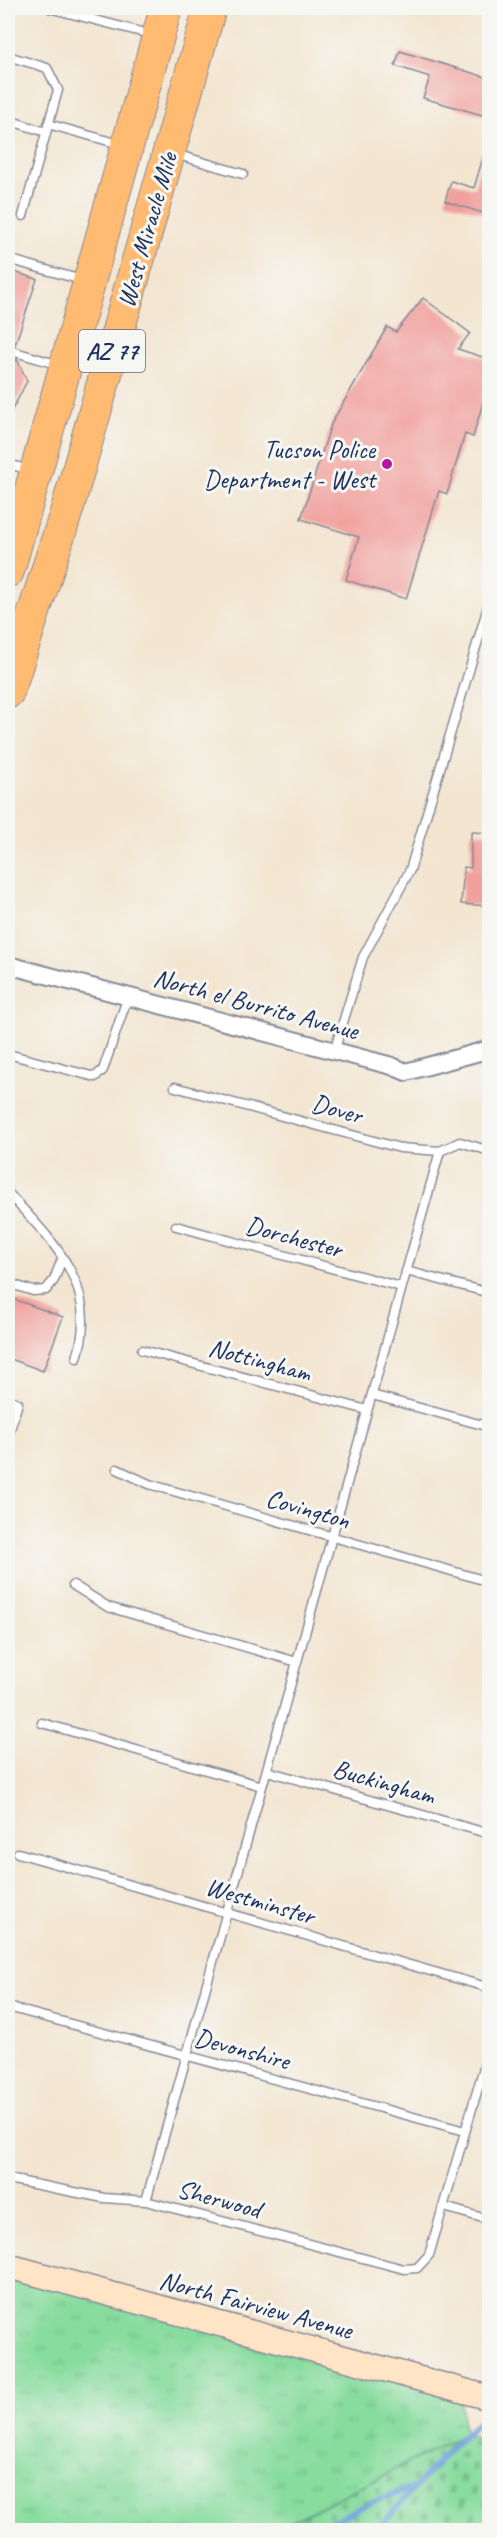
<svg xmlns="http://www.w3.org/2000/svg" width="497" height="2538" viewBox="0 0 497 2538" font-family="Caveat,sans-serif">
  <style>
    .grass { fill: url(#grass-tufts); stroke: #51867e; stroke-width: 1.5 }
    .cemetery { fill: url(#cemetery-stones); stroke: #51867e; stroke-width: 1.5 }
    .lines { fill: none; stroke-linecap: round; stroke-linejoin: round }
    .stream { stroke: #6fa0d9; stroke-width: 6 }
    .building { fill: #f1a09d }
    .lane-casing { stroke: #878a97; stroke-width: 11 }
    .street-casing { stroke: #878a97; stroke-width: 20 }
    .secondary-casing { stroke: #878a97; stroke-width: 27 }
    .highway-casing { stroke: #878a97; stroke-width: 34 }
    .lane { stroke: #fff; stroke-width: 8 }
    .street { stroke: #fff; stroke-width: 16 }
    .secondary { stroke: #ffe4c6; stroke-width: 24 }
    .highway { stroke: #ffbb71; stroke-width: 32 }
    .poi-dot { fill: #b5179e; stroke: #f6f6f2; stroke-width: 2 }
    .labels { text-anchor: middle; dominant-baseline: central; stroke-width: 6; stroke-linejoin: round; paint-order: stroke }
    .shield { fill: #f6f6f2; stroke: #5d6b8a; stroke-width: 1.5 }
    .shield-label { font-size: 24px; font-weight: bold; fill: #1b2f5e }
    .street-label { font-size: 26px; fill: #1b2f5e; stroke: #f6f6f2 }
    .poi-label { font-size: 26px; fill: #1b2f5e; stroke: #f6f6f2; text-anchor: end }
  </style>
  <defs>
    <pattern id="grass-tufts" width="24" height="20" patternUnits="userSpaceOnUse" patternTransform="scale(1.5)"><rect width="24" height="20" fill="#87dc9e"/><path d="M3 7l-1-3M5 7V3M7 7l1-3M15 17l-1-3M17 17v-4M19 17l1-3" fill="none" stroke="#74bd8a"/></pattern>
    <pattern id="cemetery-stones" width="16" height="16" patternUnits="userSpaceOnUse" patternTransform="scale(1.5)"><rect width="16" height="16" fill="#87dc9e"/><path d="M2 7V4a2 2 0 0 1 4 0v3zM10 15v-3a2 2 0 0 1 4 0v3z" fill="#74bd8a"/></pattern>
  </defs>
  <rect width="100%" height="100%" fill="#f6f6f2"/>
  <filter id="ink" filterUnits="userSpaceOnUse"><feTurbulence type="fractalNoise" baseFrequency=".0167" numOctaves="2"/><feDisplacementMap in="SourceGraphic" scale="12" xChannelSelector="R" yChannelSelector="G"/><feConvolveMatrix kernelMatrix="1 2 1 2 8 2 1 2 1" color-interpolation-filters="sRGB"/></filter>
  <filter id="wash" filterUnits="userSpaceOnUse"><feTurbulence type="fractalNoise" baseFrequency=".008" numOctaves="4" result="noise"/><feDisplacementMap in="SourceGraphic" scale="24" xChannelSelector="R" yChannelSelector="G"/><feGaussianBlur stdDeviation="1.35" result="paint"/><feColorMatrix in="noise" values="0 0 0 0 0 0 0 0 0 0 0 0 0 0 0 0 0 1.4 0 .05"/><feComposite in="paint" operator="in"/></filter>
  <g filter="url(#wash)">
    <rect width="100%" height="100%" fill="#f3e5d0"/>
    <path class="grass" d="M 8,2265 L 459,2390 L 465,2434 L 275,2530 L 8,2530 Z"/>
    <path class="cemetery" d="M 465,2434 L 489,2441 L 489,2530 L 275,2530 Z"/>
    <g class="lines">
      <path class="stream" d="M 314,2530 L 368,2504 L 415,2487
        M 377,2530 L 452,2446 L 490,2412"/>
    </g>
    <g id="blocks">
      <path class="building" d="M 400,51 L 489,78 L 489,117 L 423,98 L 430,77 L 395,66 Z
        M 485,151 L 489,152 L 489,215 L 445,201 L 451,181 L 474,188 Z
        M 8,270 L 37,279 L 15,345 L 8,344 Z
        M 423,298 L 470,333 L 458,349 L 489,359 L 489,382 L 473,437 L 465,434 L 447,494 L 439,491 L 406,599 L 346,580 L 359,537 L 301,519 L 331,424 L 387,327 L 396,332 Z
        M 17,359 L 27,381 L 8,418 L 8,376 Z
        M 471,832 L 489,833 L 489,906 L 461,904 L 464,867 L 471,868 Z
        M 8,1297 L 63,1317 L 43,1371 L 8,1358 Z"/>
    </g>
  </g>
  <g filter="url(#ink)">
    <use href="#blocks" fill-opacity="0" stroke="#878a97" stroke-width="1.5"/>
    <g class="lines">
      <defs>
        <path id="lane" d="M 49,8 L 153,35
          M 8,56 L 47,68 L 58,90 L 23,216
          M 8,120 L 46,132
          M 48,124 L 123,145
          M 175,154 L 243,174
          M 8,259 L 85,281
          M 8,350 L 60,365
          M 8,464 L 30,470
          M 334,1052 L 363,957 L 410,870 L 490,600
          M 8,1054 L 95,1077 L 103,1070 L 128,996
          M 175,1087 L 400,1148 L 440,1151 L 460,1142 L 490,1151
          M 8,1193 C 54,1243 100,1285 77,1358
          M 176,1226 L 401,1287
          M 406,1271 L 490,1293
          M 8,1283 L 33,1291 L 46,1290 L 54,1280 L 62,1259
          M 142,1350 L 367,1410
          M 372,1395 L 490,1427
          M 8,1399 L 18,1403 L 8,1436
          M 117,1469 L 149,1484 L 490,1582
          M 73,1585 L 108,1607 L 297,1662
          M 42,1723 L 262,1786
          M 267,1771 L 490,1834
          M 18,1853 L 490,1988
          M 8,2007 L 465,2131
          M 8,2179 L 104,2198 L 146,2201 L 404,2269 L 417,2268 L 429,2255 L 490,2047
          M 146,2201 L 440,1151
          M 444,2207 L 490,2220"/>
        <path id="street" d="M 8,965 L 392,1066 L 406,1072 L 490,1049"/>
        <path id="secondary" d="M 8,2266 L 490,2398"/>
        <path id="highway" d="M 8,571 L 166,8
          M 8,692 L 67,510 L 210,8"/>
      </defs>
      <use href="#lane" class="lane-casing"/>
      <use href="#street" class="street-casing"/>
      <use href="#secondary" class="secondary-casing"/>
      <use href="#highway" class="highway-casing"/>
      <use href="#lane" class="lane"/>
      <use href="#street" class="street"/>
      <use href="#secondary" class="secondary"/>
      <use href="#highway" class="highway"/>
    </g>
  </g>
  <circle class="poi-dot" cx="387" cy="464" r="6"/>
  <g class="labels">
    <rect class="shield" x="79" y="330" width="66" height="42" rx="4.5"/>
    <g class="shield-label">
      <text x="112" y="351">AZ 77</text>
    </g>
    <g class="street-label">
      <text transform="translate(147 230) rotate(-74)">West Miracle Mile</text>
      <text transform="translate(256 1004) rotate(15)">North el Burrito Avenue</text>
      <text transform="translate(337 1109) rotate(15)">Dover</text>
      <text transform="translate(294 1237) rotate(15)">Dorchester</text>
      <text transform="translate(260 1360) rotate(15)">Nottingham</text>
      <text transform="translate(308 1509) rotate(16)">Covington</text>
      <text transform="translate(384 1782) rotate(16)">Buckingham</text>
      <text transform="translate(260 1901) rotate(16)">Westminster</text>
      <text transform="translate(242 2049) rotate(15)">Devonshire</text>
      <text transform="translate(219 2199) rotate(15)">Sherwood</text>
      <text transform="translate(256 2305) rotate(15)">North Fairview Avenue</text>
    </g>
    <g class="poi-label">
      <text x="375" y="449">Tucson Police<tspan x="375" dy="30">Department - West</tspan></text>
    </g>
  </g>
  <rect width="497" height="2538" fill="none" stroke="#f6f6f2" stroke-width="30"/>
</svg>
